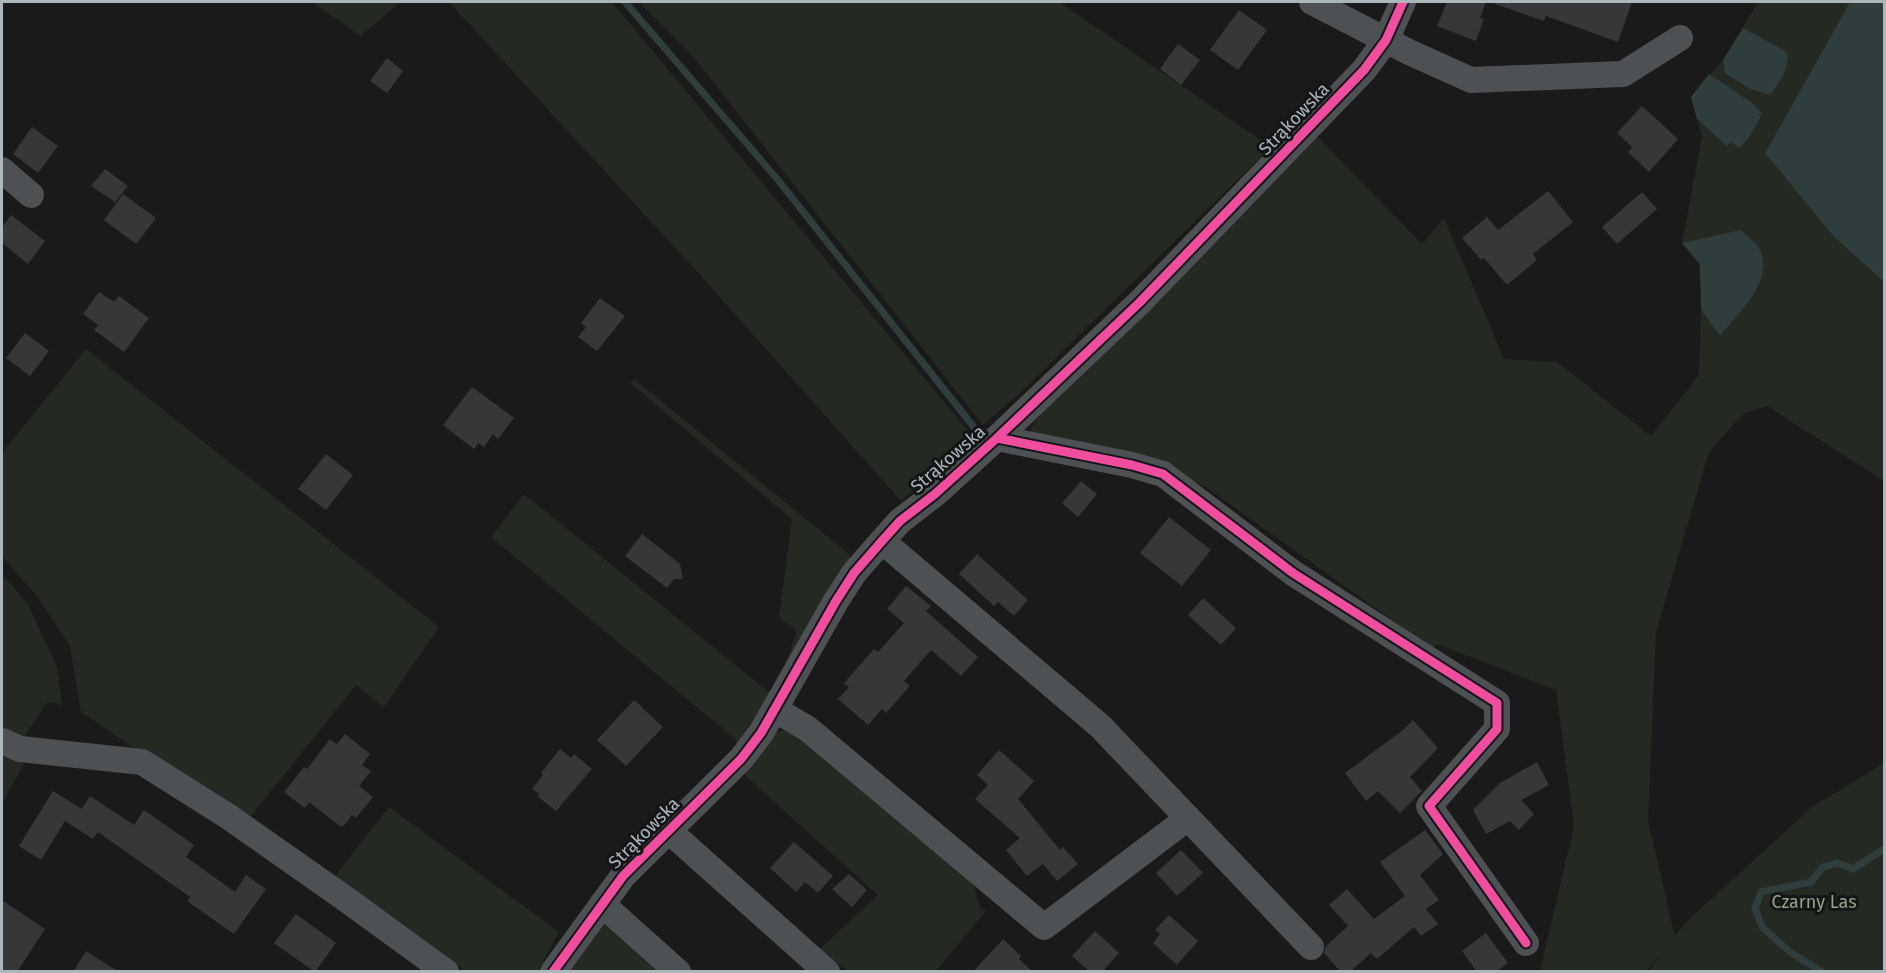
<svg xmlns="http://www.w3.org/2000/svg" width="1886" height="973" viewBox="0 0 1886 973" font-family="'Fira Sans',sans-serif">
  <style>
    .green { fill: #242922 }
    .water { fill: #2f3d3d }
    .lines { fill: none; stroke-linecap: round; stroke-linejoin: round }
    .stream { stroke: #2f3d3d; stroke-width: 7 }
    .building { fill: #363738 }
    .street { stroke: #4e5153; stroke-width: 26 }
    .cycleway-casing { stroke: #141516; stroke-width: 13 }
    .cycleway { stroke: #ef4d9e; stroke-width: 9 }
    .labels { text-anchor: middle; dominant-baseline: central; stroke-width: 6; stroke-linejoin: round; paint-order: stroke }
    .street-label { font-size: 18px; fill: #abb7bb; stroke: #141516 }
    .park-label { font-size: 18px; fill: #90a583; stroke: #141516 }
  </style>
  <rect width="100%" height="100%" fill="#1a1a1a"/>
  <path class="green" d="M 312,2 L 400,2 L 361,36 Z
    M 449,2 L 612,2 L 974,438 L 901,501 L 702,277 Z
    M 639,2 L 1059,2 L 1271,147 L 1021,392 L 983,425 L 696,60 Z
    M 1758,2 L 1850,2 L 1765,153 L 1833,236 L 1884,282 L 1884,481 L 1767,406 L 1743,414 L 1709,452 L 1656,632 L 1648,821 L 1675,936 L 1688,920 L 1812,807 L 1884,763 L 1884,971 L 1649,971 L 1663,952 L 1646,971 L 1540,971 L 1574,826 L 1556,690 L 1437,644 L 1432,651 L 1423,642 L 1207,488 L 1154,461 L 1038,438 L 1031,429 L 1036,419 L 1070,383 L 1314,133 L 1422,244 L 1444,218 L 1504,359 L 1557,362 L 1651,436 L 1699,375 L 1701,310 L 1720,336 L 1700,284 L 1699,264 L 1682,243 L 1702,137 L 1691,97 L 1723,60 Z
    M 86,349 L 439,627 L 384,707 L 356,685 L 251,816 L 144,755 L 81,712 L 70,646 L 37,596 L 2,556 L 2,453 Z
    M 634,379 L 849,554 L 852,565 L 781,677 L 797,631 L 779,617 L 792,519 L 630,383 Z
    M 524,494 L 770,693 L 741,745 L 734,738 L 491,537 Z
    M 2,574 L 28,604 L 57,667 L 62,705 L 47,702 L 22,741 L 2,730 Z
    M 789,729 L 966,873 L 974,887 L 980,908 L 986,911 L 936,971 L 847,971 L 820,949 L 878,895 L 742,773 L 774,733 Z
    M 2,748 L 25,762 L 2,804 Z
    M 389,807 L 559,932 L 538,971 L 465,971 L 335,876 Z
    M 609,920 L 665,972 L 567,972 L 599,921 Z"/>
  <path class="water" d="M 1850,2 L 1884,2 L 1884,282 L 1833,236 L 1765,153 Z
    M 1743,28 L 1787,52 C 1790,68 1780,82 1770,95 L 1750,89 L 1725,73 L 1723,60 Z
    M 1709,74 L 1751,102 L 1762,114 L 1748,139 L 1739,148 L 1731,142 L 1727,146 L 1697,119 L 1691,97 Z
    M 1741,230 C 1747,236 1757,243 1760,250 C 1775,281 1737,314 1720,336 L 1701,310 L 1700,264 L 1682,243 Z"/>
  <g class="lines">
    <path class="stream" d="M 625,2 L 778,180 L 977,431
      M 1822,972 L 1790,952 L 1762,927 L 1755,908 L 1761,892 L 1811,882 L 1823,867 L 1838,863 L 1853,869 L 1884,849"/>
  </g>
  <path class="building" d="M 1447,2 L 1486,2 L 1480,18 L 1484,19 L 1476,41 L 1437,26 Z
    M 1496,2 L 1632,2 L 1618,42 L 1546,16 L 1544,21 L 1495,4 Z
    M 1239,10 L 1267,30 L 1238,70 L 1210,50 Z
    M 1178,44 L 1200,60 L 1181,85 L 1160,69 Z
    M 387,58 L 403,71 L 387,93 L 370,81 Z
    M 1642,106 L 1678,139 L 1649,172 L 1628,152 L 1632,147 L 1617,133 Z
    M 32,127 L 58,146 L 38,173 L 13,154 Z
    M 105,169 L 128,186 L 115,202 L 91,186 Z
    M 1548,191 L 1573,222 L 1533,254 L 1537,260 L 1507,285 L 1484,258 L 1481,260 L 1462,238 L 1487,217 L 1498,230 Z
    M 1642,192 L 1657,209 L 1617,244 L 1602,227 Z
    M 123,194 L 156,218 L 136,244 L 104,220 Z
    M 11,215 L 45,241 L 28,264 L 2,243 L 2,227 Z
    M 99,292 L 114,302 L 119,296 L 149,318 L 124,352 L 94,330 L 98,325 L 83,314 Z
    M 600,298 L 625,316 L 597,351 L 578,337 L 586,327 L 581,323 Z
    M 25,333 L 49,351 L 30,376 L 6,358 Z
    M 472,387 L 514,418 L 498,439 L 493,434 L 484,447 L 478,443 L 474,449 L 443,425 Z
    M 326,454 L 353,475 L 326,510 L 298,489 Z
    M 1081,481 L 1097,494 L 1078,517 L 1062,503 Z
    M 1169,517 L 1211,550 L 1182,586 L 1140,553 Z
    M 642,534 L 680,564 L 683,579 L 674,579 L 667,588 L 625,556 Z
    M 977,554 L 1028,600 L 1014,616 L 998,602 L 994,606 L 959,574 Z
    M 906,586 L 931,606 L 926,611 L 978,657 L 961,676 L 931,650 L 904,681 L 910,686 L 886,713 L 882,709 L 868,725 L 838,699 L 849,687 L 844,683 L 874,649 L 878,652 L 904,623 L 887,609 Z
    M 1203,598 L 1236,628 L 1221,645 L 1188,615 Z
    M 634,700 L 663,727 L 626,766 L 597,740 Z
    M 1413,720 L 1438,748 L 1410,777 L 1422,791 L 1400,813 L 1378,791 L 1366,801 L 1345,773 L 1403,730 Z
    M 345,734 L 370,754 L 362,765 L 371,771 L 359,786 L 373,797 L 356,818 L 352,815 L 344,826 L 340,826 L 309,802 L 305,808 L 284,792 L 304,767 L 307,769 L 330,739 L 337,744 Z
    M 560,749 L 571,758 L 574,754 L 592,769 L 556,811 L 537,796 L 539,794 L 532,789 L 543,775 L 541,773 Z
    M 999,750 L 1034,781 L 1018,799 L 1060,850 L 1063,847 L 1078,864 L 1057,881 L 1043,864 L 1027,876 L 1006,850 L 1020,838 L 975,799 L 988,785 L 977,775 Z
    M 1537,762 L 1549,785 L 1521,800 L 1534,814 L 1519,830 L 1510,821 L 1486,834 L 1473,810 L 1500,783 Z
    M 53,791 L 82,809 L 90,796 L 134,825 L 144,810 L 194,845 L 186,857 L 235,892 L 246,875 L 266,889 L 234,934 L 187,901 L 190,897 L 98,832 L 93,839 L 65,821 L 41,860 L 19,846 Z
    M 1425,830 L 1443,854 L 1420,875 L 1439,900 L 1426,909 L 1438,924 L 1421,936 L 1414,927 L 1377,959 L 1371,953 L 1350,972 L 1341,972 L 1324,953 L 1326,946 L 1348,926 L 1329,905 L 1347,889 L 1374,919 L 1405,896 L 1380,862 Z
    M 794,842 L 833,876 L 818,893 L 805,882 L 796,892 L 770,868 Z
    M 1181,850 L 1203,873 L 1177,896 L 1156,873 Z
    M 849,874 L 867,890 L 852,907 L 832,889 Z
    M 2,900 L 45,929 L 17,972 L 2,972 Z
    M 296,914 L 336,943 L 315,972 L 274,943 Z
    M 1169,915 L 1198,941 L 1177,965 L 1153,943 L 1160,934 L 1155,930 Z
    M 1095,931 L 1119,953 L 1102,972 L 1090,972 L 1072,956 Z
    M 1486,933 L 1508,963 L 1496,972 L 1477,972 L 1462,951 Z
    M 1003,939 L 1021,956 L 1019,959 L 1033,972 L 973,972 Z
    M 86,951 L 119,972 L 73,972 Z"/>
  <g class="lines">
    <path class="street" d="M 1312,2 L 1409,52 L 1471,80 L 1623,74 L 1680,38
      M 2,170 L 31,195
      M 997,438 L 1132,465 L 1163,474 L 1293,573 L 1497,703 L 1497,729 L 1429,806 L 1526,943
      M 882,541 L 1100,726 L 1311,947
      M 776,710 L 808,729 L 1044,927 L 1188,818
      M 2,741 L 20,749 L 142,762 L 229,817 L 343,897 L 446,972
      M 669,831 L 827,972
      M 602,904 L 678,972
      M 553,972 L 623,876 L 741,759 L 761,733 L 836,601 L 854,573 L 882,541 L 900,521 L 935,494 L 997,438 L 1140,302 L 1364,70 L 1386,40 L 1403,2"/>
    <defs>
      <path id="cycleway" d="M 997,438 L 1132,465 L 1163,474 L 1293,573 L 1497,703 L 1497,729 L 1429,806 L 1526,943
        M 553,972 L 623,876 L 741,759 L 761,733 L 836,601 L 854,573 L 882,541 L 900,521 L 935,494 L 997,438 L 1140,302 L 1364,70 L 1386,40 L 1403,2"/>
    </defs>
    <use href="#cycleway" class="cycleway-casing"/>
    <use href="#cycleway" class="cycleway"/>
  </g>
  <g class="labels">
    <g class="street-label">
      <text transform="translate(1294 119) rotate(-46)">Strąkowska</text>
      <text transform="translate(948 459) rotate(-41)">Strąkowska</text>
      <text transform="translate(644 833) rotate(-45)">Strąkowska</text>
    </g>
    <g class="park-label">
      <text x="1814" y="902">Czarny Las</text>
    </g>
  </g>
  <rect width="1886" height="973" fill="none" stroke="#abb7bb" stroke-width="6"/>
</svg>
